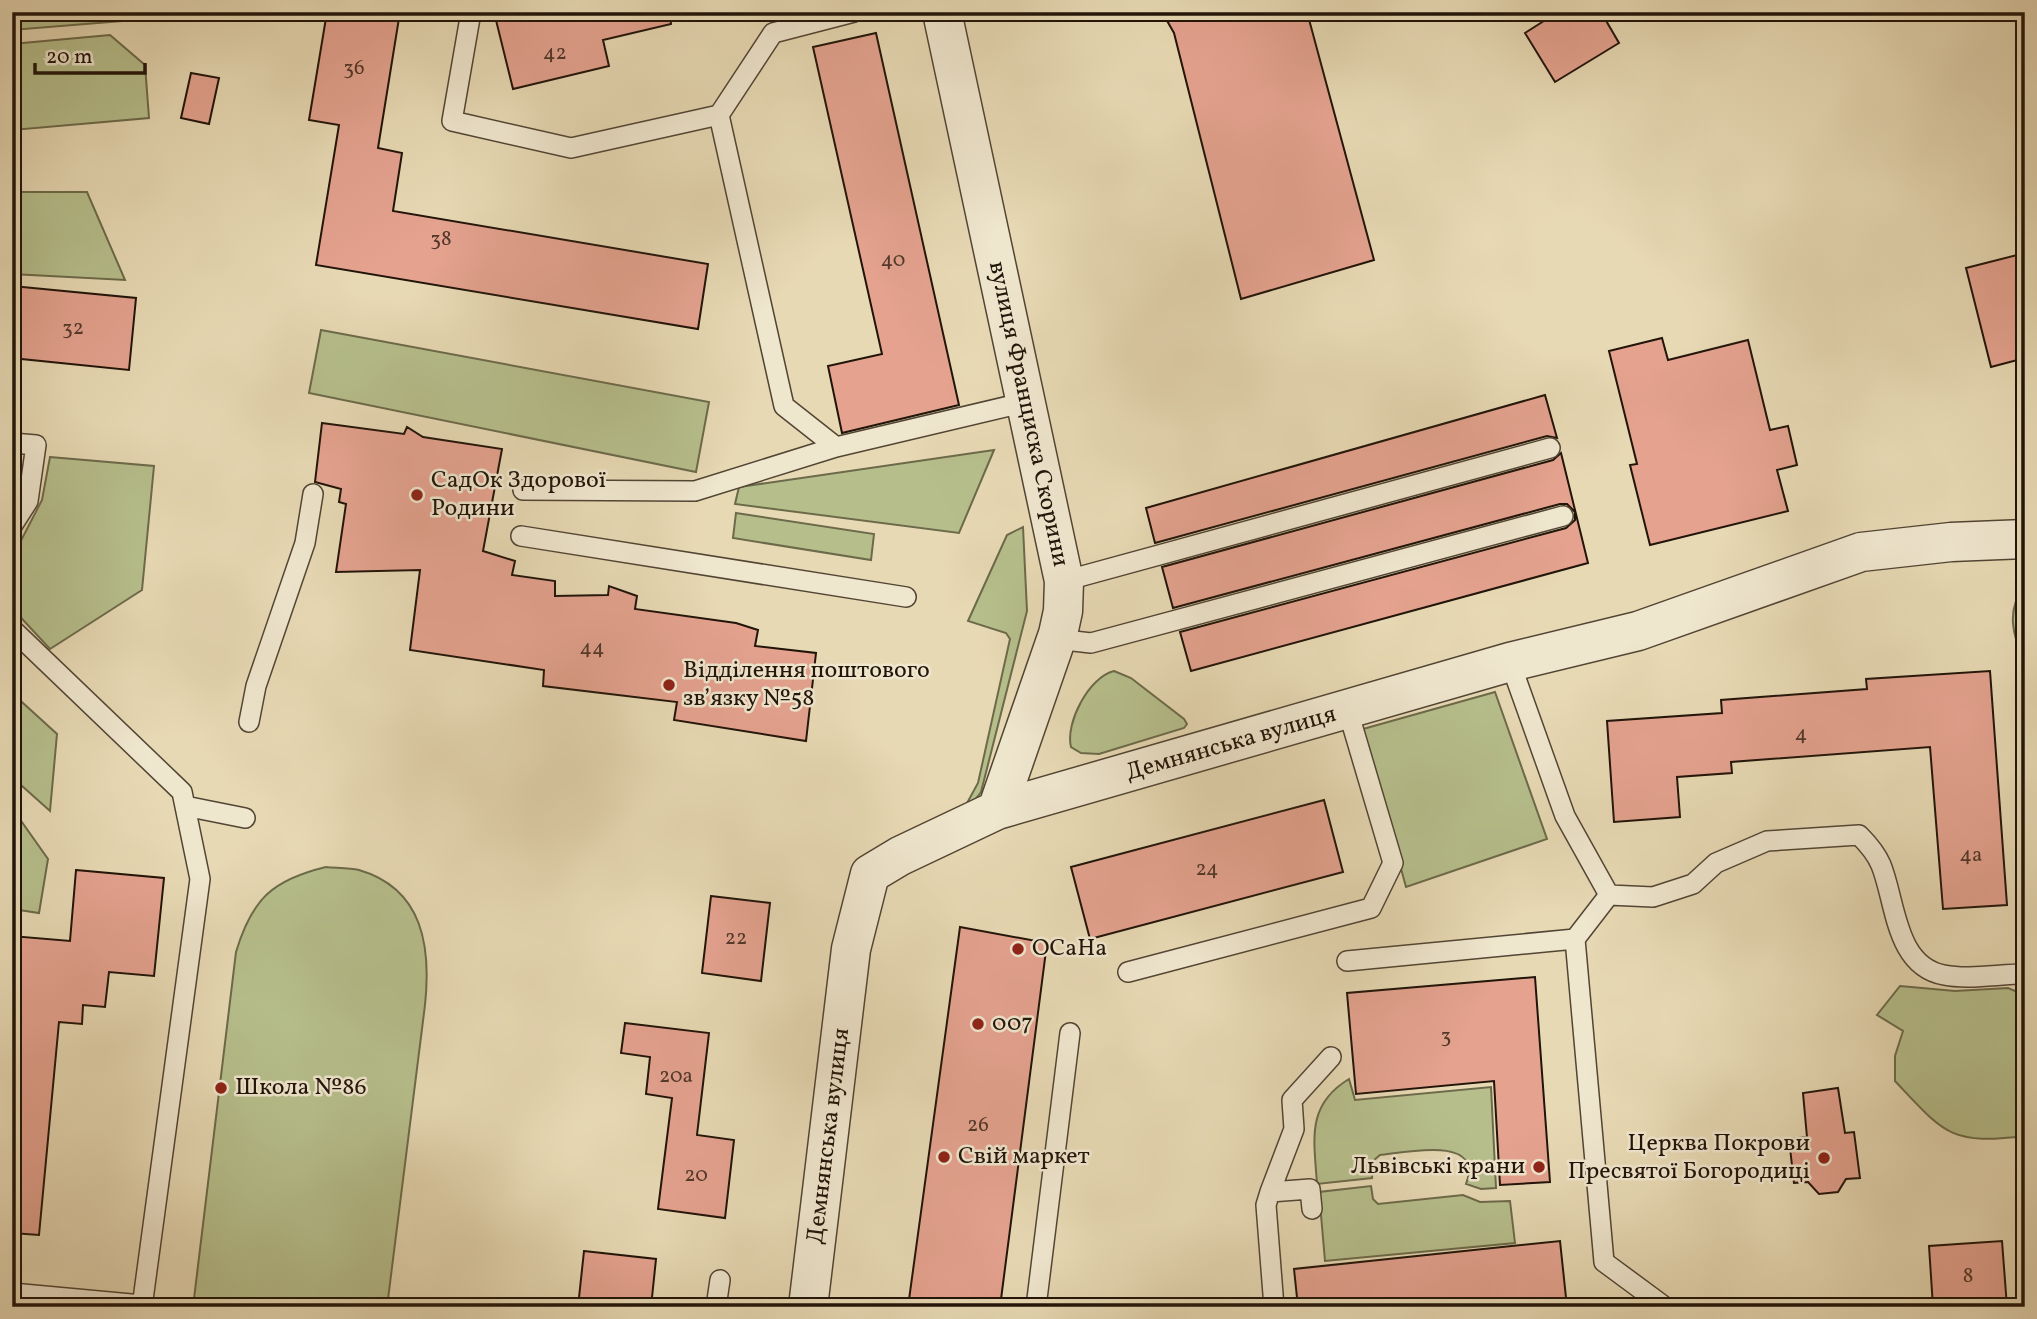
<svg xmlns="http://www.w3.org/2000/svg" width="2037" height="1319" viewBox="0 0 2037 1319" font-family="Vollkorn,serif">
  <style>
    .green { fill: #b6bf8c; stroke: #6c6a4a; stroke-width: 2 }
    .building { fill: #e4a28f; stroke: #211409; stroke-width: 2 }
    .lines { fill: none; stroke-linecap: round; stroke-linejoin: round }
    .service-casing { stroke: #524534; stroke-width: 22 }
    .minor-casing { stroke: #524534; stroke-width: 41 }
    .service { stroke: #efe6ce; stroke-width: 19 }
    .minor { stroke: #efe6ce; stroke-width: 38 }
    .poi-dot { fill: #8f2418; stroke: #efe6ce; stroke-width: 2.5 }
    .labels { text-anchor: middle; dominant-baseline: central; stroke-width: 5; stroke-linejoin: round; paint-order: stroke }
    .number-label { font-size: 21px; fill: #52382a }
    .street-label { font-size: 24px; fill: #211409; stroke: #efe6ce }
    .poi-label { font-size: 24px; fill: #211409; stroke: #efe6ce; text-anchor: start }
  </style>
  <rect width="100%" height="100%" fill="#e7d9b4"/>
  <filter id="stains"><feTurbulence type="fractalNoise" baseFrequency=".00286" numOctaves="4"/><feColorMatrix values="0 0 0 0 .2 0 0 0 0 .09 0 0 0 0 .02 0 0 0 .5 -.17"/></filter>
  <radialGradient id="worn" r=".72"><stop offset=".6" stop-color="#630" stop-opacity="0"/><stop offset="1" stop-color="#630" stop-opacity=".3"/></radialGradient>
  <path class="green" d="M 12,12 L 170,12 L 171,17 L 12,30 Z
    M 110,35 L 145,65 L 149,118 L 13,130 L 12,44 Z
    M 12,192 L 87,192 L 125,280 L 12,274 Z
    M 321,330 L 709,402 L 696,472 L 309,393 Z
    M 994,450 L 959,533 L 735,504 L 739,487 Z
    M 50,457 L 154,466 L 142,590 L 50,649 L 12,608 L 12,558 L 42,500 Z
    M 736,513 L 874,534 L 871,560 L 733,538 Z
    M 1023,527 L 1027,611 L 981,792 L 971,805 L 966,805 L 978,783 L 1010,639 L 1006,633 L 968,621 L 1007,535 Z
    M 2025,586 L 2025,663 C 2013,637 2005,610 2025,586 Z
    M 1114,671 L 1131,678 L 1184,719 L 1187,724 L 1184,728 L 1099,754 L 1081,753 L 1071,747 C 1065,723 1089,677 1114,671 Z
    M 1495,692 L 1547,839 L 1406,887 L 1363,729 Z
    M 12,693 L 57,734 L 50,811 L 12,777 Z
    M 12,808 L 48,859 L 39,913 L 12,909 Z
    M 326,867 C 336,868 349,868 359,870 C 424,889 431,948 425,1005 L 387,1307 L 193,1307 L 236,952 C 252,899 272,880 326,867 Z
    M 1900,986 L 1955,991 L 2008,988 L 2025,995 L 2025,1080 L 2016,1089 L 2025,1096 L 2025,1136 C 1950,1145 1945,1134 1895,1081 L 1895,1056 L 1903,1031 L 1877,1015 Z
    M 1349,1079 L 1355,1100 L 1491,1087 L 1496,1188 L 1481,1189 L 1466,1184 C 1485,1134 1402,1153 1380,1155 L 1373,1161 L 1372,1178 L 1317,1184 C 1314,1139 1306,1105 1349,1079 Z
    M 1371,1186 L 1373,1199 L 1378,1204 L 1463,1195 L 1480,1202 L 1510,1201 L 1515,1243 L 1325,1261 L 1319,1192 Z"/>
  <path class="building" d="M 327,12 L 400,12 L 378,148 L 402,153 L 393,211 L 708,264 L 698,329 L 316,265 L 339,125 L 309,120 Z
    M 494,12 L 670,12 L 671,24 L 603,40 L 609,66 L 513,89 Z
    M 1162,12 L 1307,12 L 1374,260 L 1241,299 L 1174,33 Z
    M 1558,12 L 1601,12 L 1619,43 L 1555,82 L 1525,33 Z
    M 876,33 L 959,405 L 842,433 L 828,366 L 882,354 L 813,47 Z
    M 191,73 L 219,78 L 209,124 L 181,118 Z
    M 2025,253 L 2025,358 L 1991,367 L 1966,268 Z
    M 12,286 L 136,298 L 129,370 L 12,358 Z
    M 1662,338 L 1668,360 L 1748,340 L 1770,430 L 1788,426 L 1797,465 L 1777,470 L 1788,511 L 1650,545 L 1630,465 L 1637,464 L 1609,351 Z
    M 1545,395 L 1557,438 L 1547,436 L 1155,543 L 1146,508 Z
    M 322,423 L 404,434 L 407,427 L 423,437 L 502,449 L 483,551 L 515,561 L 512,575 L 555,581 L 555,596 L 608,595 L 609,586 L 637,596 L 635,609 L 736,623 L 758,630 L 755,646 L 816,653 L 806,741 L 674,720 L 677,702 L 543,686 L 544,670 L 410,650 L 420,570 L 336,572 L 346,504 L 339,502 L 341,489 L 315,482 Z
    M 1561,453 L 1588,563 L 1191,671 L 1180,632 L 1566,528 L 1575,520 L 1575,512 L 1567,504 L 1560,504 L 1173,608 L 1162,567 L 1553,460 Z
    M 1990,671 L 2007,905 L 1943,909 L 1930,747 L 1731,762 L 1732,773 L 1677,777 L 1680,817 L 1614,822 L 1607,721 L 1722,713 L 1721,700 L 1867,689 L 1866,679 Z
    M 1324,800 L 1343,872 L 1090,939 L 1071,867 Z
    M 76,870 L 164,878 L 154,976 L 109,972 L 105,1007 L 83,1005 L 82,1024 L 59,1022 L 39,1235 L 12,1233 L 12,936 L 70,941 Z
    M 711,896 L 770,903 L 761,981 L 702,973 Z
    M 960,927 L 1047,943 L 1000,1307 L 908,1307 Z
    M 1535,977 L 1550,1182 L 1500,1185 L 1494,1081 L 1356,1094 L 1347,993 Z
    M 625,1023 L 709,1033 L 697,1135 L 734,1140 L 725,1218 L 658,1209 L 672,1098 L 646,1094 L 650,1057 L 621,1053 Z
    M 1838,1088 L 1845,1133 L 1854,1132 L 1860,1178 L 1846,1179 L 1838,1192 L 1819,1194 L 1808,1182 L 1794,1183 L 1789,1139 L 1807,1137 L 1803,1093 Z
    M 1560,1241 L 1567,1307 L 1298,1307 L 1294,1269 Z
    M 2002,1241 L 2007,1307 L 1933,1307 L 1929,1246 Z
    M 584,1251 L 656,1259 L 651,1307 L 578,1307 Z"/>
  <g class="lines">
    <defs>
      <path id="service" d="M 471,12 L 452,121 L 571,148 L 719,115 L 773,33 L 854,12
        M 719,115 L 784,406 L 836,447 L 1026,402
        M 12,443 L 36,445 L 28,501 L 12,526
        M 523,490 L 695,491 L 836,447
        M 521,536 L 906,597
        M 1064,581 L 1550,448
        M 12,629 L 182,792 L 200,879 L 142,1307
        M 1056,639 L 1091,643 L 1563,516
        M 1510,662 L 1565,816 L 1609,895
        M 249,722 L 256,686 L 305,543 L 313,494
        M 185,806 L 245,818
        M 1609,895 L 1653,897 L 1693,884 L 1716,863 L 1767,841 L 1859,835 C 1868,844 1876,853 1881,865 C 1896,902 1895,966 1944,975 C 1969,980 1999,974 2025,974
        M 1609,895 L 1575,939 L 1604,1262 L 1665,1307
        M 1347,961 L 1575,939
        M 1128,972 L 1371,908 L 1393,863 L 1348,711
        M 1270,1192 L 1294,1129 L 1292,1100 L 1331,1057
        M 12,1293 L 142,1305
        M 716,1307 L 720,1280
        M 1036,1307 L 1070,1033
        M 1274,1307 L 1266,1205 L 1270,1192 L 1310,1189 L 1312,1209"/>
      <path id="minor" d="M 942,12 L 1064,581 L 1063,611 L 1058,634 L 997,810
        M 808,1307 L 851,949 L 870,874 L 900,856 L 997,810 L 1510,662 L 1638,631 L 1861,552 L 1951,542 L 2025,539"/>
    </defs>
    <use href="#service" class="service-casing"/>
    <use href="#minor" class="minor-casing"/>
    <use href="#service" class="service"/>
    <use href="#minor" class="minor"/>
  </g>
  <g class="poi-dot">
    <circle cx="417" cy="495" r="7"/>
    <circle cx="669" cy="685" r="7"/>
    <circle cx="1018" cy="949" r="7"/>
    <circle cx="978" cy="1024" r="7"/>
    <circle cx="221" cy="1088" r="7"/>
    <circle cx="944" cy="1157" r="7"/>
    <circle cx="1824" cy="1158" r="7"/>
    <circle cx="1539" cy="1167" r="7"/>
  </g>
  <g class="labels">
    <g class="number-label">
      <text x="555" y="53">42</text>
      <text x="354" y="68">36</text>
      <text x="441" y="239">38</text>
      <text x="893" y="260">40</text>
      <text x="73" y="328">32</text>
      <text x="592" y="648">44</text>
      <text x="1801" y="734">4</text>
      <text x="1971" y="855">4а</text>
      <text x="1207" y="869">24</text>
      <text x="736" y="938">22</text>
      <text x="1446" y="1036">3</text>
      <text x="676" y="1076">20а</text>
      <text x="978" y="1125">26</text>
      <text x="696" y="1175">20</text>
      <text x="1968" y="1276">8</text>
    </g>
    <g class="street-label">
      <text transform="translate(1028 414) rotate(78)">вулиця Франциска Скорини</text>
      <text transform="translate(1231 744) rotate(-16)">Демнянська вулиця</text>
      <text transform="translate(829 1136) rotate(-83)">Демнянська вулиця</text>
    </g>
    <g class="poi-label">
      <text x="431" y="481">СадОк Здорової<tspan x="431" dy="28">Родини</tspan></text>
      <text x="683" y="671">Відділення поштового<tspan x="683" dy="28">зв’язку №58</tspan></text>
      <text x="1032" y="949">ОСаНа</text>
      <text x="992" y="1024">007</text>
      <text x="235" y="1088">Школа №86</text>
      <text x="1810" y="1144" text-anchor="end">Церква Покрови<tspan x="1810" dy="28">Пресвятої Богородиці</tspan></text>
      <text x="958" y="1157">Свій маркет</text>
      <text x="1525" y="1167" text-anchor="end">Львівські крани</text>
    </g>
  </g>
  <rect width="2037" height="1319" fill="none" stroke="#e7d9b4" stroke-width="42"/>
  <rect x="14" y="14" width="2009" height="1291" fill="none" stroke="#211409" stroke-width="3.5"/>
  <rect x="21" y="21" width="1995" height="1277" fill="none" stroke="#211409" stroke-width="2"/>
  <path d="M35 63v10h110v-10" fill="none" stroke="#211409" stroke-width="3.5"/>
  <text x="46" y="63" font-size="21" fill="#211409" stroke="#efe6ce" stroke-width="5" paint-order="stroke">20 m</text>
  <rect width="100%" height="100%" filter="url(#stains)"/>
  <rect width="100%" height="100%" fill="url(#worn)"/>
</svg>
